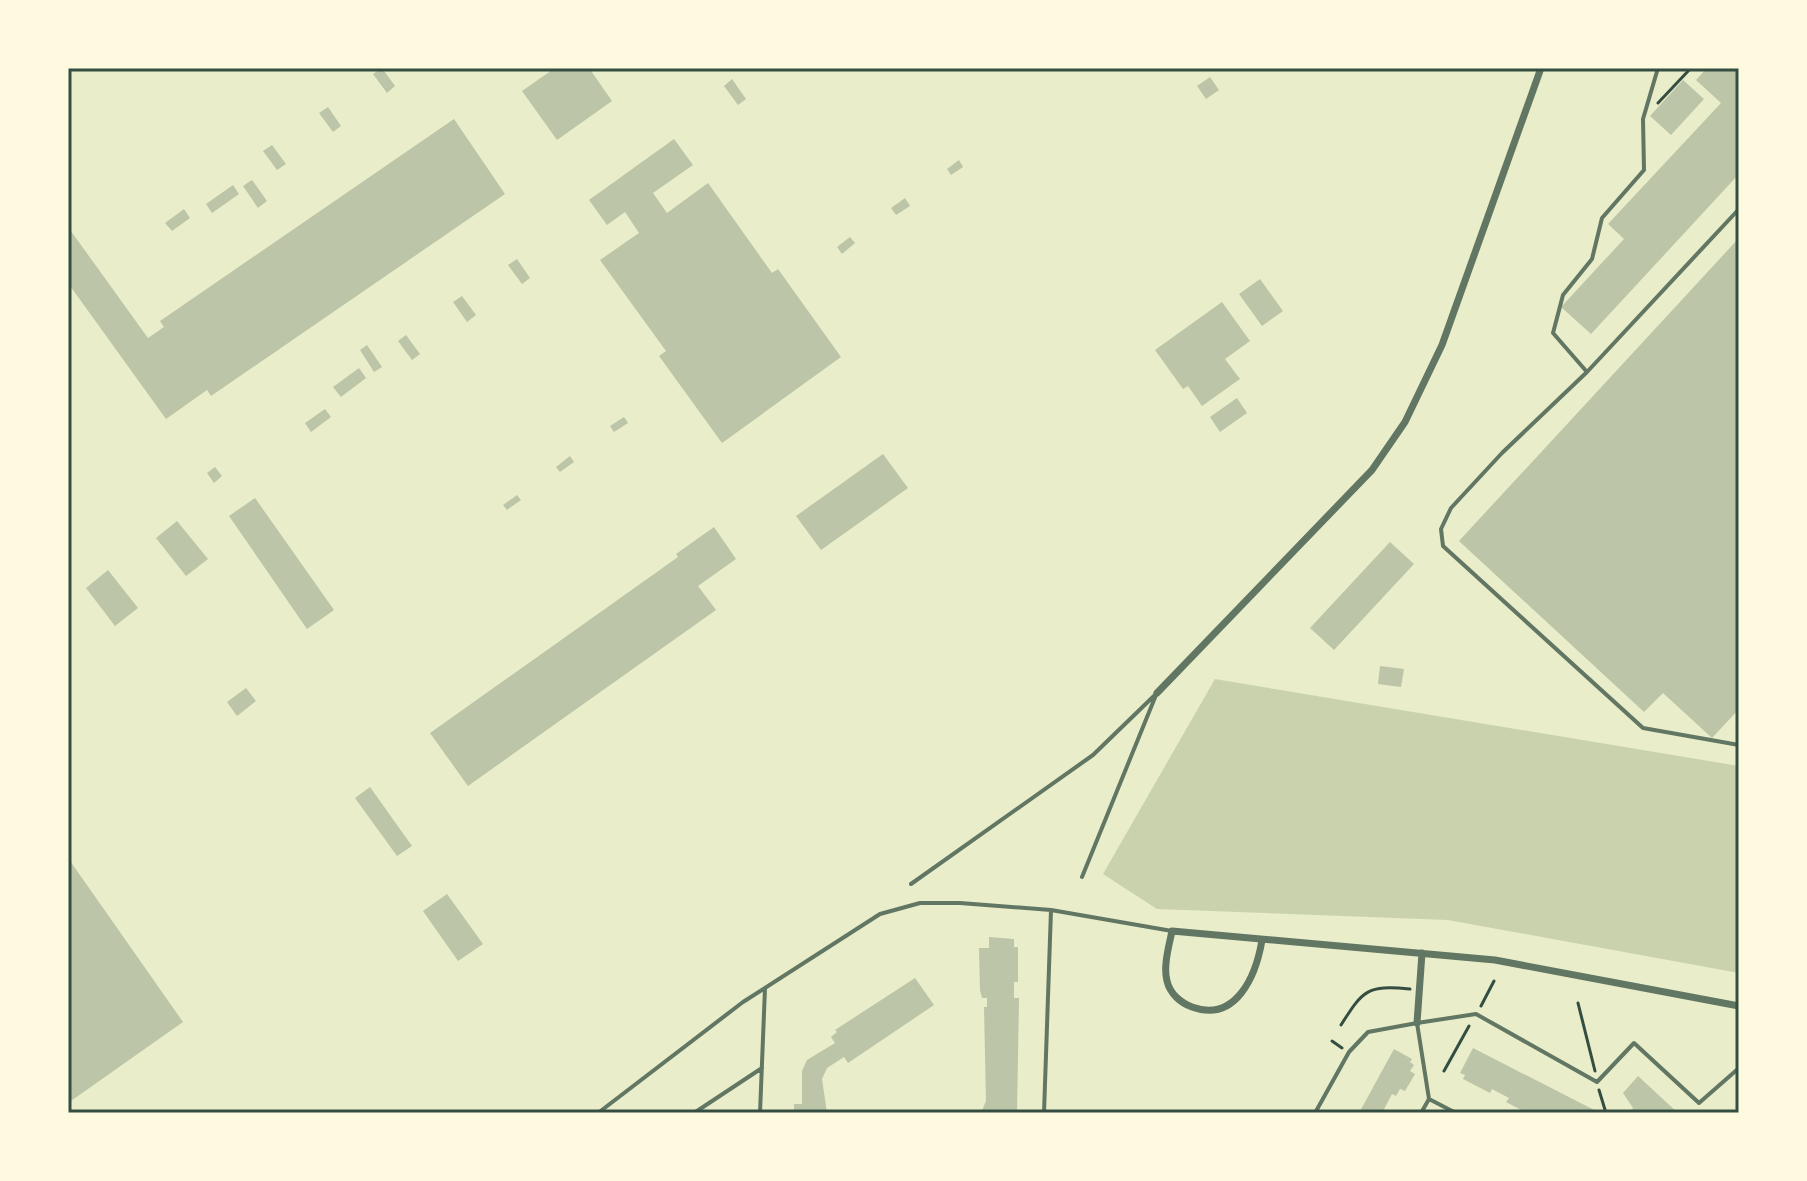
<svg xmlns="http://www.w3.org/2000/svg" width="1807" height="1181" viewBox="0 0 1807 1181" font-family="'DejaVu Sans',sans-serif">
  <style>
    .green { fill: #cad2ad }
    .building { fill: #bcc5a7 }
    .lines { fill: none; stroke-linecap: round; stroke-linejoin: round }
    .path { stroke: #344e41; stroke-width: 3 }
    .service { stroke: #617663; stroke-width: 4 }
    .minor { stroke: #617663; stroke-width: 7 }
    .neatline { fill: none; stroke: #344e41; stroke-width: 3 }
  </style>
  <rect width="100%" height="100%" fill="#e9edc9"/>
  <path class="green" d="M 1215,679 L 1739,766 L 1739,973 L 1448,920 L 1157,909 L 1103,874 Z"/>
  <path class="building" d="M 382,68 L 395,86 L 387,93 L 373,74 Z
    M 555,68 L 589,68 L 612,101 L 557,140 L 522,91 Z
    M 1707,68 L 1739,68 L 1739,174 L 1591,334 L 1561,307 L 1624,239 L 1608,224 L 1721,103 L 1696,80 Z
    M 1210,77 L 1219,90 L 1206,99 L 1197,86 Z
    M 732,79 L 746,99 L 738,105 L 724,86 Z
    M 1683,80 L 1704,99 L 1671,135 L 1650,116 Z
    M 328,107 L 341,126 L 333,132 L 319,113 Z
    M 454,119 L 505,194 L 211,396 L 207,390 L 166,419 L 68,283 L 68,227 L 148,338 L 164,327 L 160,321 Z
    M 674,139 L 693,165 L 653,193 L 667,213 L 708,183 L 772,273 L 778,269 L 841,357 L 722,443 L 659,356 L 666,351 L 600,260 L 639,233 L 625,212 L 607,225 L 589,200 Z
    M 272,145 L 286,164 L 277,170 L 263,151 Z
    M 959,160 L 963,167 L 951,175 L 947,169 Z
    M 252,180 L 267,201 L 258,208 L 243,186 Z
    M 233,185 L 239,194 L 212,213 L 206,204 Z
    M 905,198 L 910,206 L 896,215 L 891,208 Z
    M 184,209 L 190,218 L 172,231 L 165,223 Z
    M 850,237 L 855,243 L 842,254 L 837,247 Z
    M 1739,238 L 1739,709 L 1712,738 L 1663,693 L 1644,712 L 1459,541 Z
    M 517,259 L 530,278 L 522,284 L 508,265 Z
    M 1260,279 L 1283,311 L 1262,326 L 1239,294 Z
    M 462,296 L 476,315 L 467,322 L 453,302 Z
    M 1222,302 L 1250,341 L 1225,359 L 1240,379 L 1202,406 L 1188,386 L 1183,389 L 1155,350 Z
    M 406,335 L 420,354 L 412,360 L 398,341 Z
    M 367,345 L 382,367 L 374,372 L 360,350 Z
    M 359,368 L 366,378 L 341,397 L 333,387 Z
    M 1237,398 L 1247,413 L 1220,432 L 1210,417 Z
    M 325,409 L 331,417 L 311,432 L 305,423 Z
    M 624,417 L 628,423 L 614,432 L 610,426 Z
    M 883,454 L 908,488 L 821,550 L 796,516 Z
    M 570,456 L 574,462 L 560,472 L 556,467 Z
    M 215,467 L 222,476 L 214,483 L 207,473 Z
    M 517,495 L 521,500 L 507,510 L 503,505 Z
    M 255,498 L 334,610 L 307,629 L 229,516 Z
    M 177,521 L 208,559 L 186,576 L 156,538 Z
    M 714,527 L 736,559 L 698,586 L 716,610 L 468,786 L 430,733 L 678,557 L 676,554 Z
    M 1390,542 L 1414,564 L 1334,650 L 1310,628 Z
    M 108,570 L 138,608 L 115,626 L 86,588 Z
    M 1380,666 L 1404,669 L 1401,687 L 1378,684 Z
    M 246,688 L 256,701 L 237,716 L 227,702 Z
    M 370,787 L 412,846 L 397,856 L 355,798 Z
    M 68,858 L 183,1022 L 68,1103 Z
    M 447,894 L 483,944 L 458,961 L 423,911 Z
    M 989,937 L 1014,939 L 1014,947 L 1018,947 L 1018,982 L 1014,982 L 1014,998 L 1019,998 L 1017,1113 L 981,1113 L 986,1101 L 984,1007 L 987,1007 L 987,998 L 982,998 L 980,990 L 979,948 L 989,948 Z
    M 915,978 L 934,1005 L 848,1063 L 844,1057 L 827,1068 L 822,1079 L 827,1113 L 794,1113 L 794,1104 L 802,1104 L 802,1071 L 807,1060 L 835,1043 L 831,1037 L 837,1032 L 835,1030 Z
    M 1473,1048 L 1600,1113 L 1527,1113 L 1506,1102 L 1509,1098 L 1492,1089 L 1490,1093 L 1463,1079 L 1465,1075 L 1460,1073 Z
    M 1394,1049 L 1412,1059 L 1410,1062 L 1414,1065 L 1410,1071 L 1415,1074 L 1405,1091 L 1400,1089 L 1396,1096 L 1392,1094 L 1382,1113 L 1359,1113 Z
    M 1638,1076 L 1678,1113 L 1629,1113 L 1633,1108 L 1623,1093 Z"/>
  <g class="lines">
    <path class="path" d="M 1658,103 L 1691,68
      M 1578,1003 L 1595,1071
      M 1481,1006 L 1494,981
      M 1341,1025 C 1363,990 1367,985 1410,989
      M 1332,1041 L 1342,1048
      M 1444,1071 L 1469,1026
      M 1599,1090 L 1606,1113"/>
    <path class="service" d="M 1739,209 L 1587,372 L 1502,453 L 1451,508 L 1441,529 L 1443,546 L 1643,728 L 1739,745
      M 1587,372 L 1553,333 L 1563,295 L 1592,259 L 1602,218 L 1644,170 L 1643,119 L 1658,68
      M 1082,877 L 1156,695
      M 911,884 L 1093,755 L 1157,693
      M 1429,1099 L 1417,1023 L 1476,1014 L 1597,1082 L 1634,1043 L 1699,1103 L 1739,1068
      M 598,1113 L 743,1002 L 880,914 L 920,903 L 960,903 L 1051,910 L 1172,931
      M 694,1113 L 762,1068
      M 760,1113 L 765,988
      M 1044,1113 L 1051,910
      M 1315,1113 L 1349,1052 L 1368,1032 L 1417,1023
      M 1421,1113 L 1429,1099 L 1456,1113"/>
    <path class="minor" d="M 1157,693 L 1372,470 L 1405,422 L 1442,345 L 1541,68
      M 1262,940 C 1256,976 1236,1023 1192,1007 C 1181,1003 1170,994 1167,981 C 1163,966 1169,946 1172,931 L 1495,960 L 1739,1006
      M 1417,1023 L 1422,953"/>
  </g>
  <rect width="1807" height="1181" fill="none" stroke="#fefae0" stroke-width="140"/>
  <rect x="70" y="70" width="1667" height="1041" class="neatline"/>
</svg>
